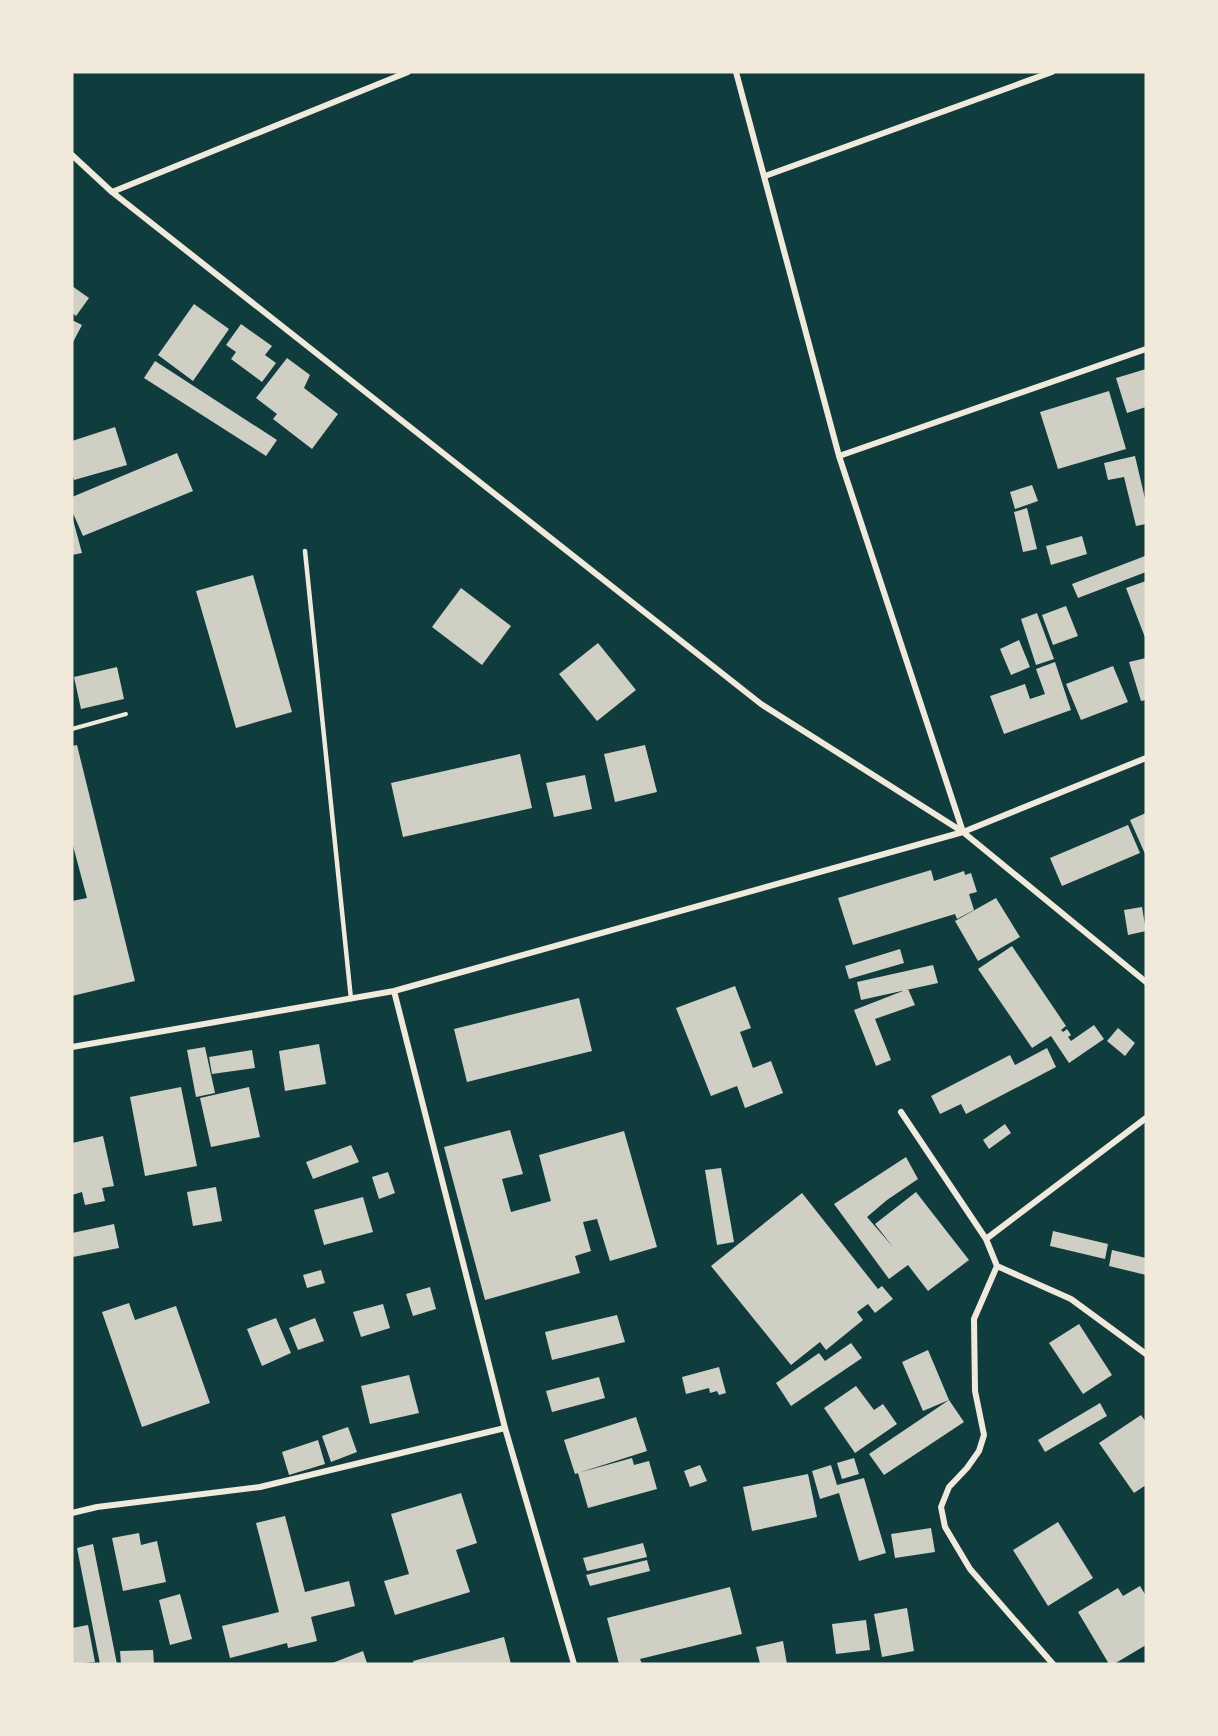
<svg xmlns="http://www.w3.org/2000/svg" width="1218" height="1736" viewBox="0 0 1218 1736" font-family="'DejaVu Sans',sans-serif">
  <style>
    .building { fill: #cfcfc3 }
    .lines { fill: none; stroke-linecap: round; stroke-linejoin: round }
    .path { stroke: #f1e9da; stroke-width: 4 }
    .service { stroke: #f1e9da; stroke-width: 4.5 }
    .minor { stroke: #f1e9da; stroke-width: 6 }
  </style>
  <rect width="100%" height="100%" fill="#0f3d3e"/>
  <path class="building" d="M 72,286 L 89,298 L 76,316 L 72,313 Z
    M 194,304 L 229,329 L 193,381 L 158,355 Z
    M 72,320 L 82,325 L 72,344 Z
    M 241,324 L 272,346 L 265,355 L 276,363 L 262,382 L 231,359 L 236,352 L 226,345 Z
    M 287,358 L 310,375 L 304,388 L 338,414 L 312,449 L 273,419 L 277,414 L 256,398 Z
    M 155,361 L 277,440 L 266,456 L 144,378 Z
    M 1146,369 L 1146,407 L 1127,413 L 1116,378 Z
    M 1109,391 L 1126,449 L 1058,469 L 1040,412 Z
    M 115,427 L 127,465 L 74,480 L 72,472 L 72,441 Z
    M 177,453 L 193,491 L 83,536 L 72,511 L 72,497 Z
    M 1135,456 L 1146,503 L 1146,524 L 1136,526 L 1124,477 L 1108,480 L 1104,463 Z
    M 1032,485 L 1038,501 L 1015,509 L 1010,492 Z
    M 1027,508 L 1037,549 L 1023,552 L 1014,512 Z
    M 72,516 L 82,553 L 72,555 Z
    M 1082,536 L 1087,554 L 1051,565 L 1046,546 Z
    M 1145,556 L 1146,572 L 1078,598 L 1072,584 Z
    M 253,575 L 292,712 L 236,728 L 196,591 Z
    M 1146,581 L 1146,640 L 1126,588 Z
    M 461,588 L 511,626 L 482,665 L 432,627 Z
    M 1066,606 L 1078,636 L 1053,645 L 1042,615 Z
    M 1037,613 L 1054,659 L 1036,665 L 1021,619 Z
    M 1019,640 L 1030,667 L 1011,675 L 1000,649 Z
    M 598,643 L 636,690 L 597,721 L 559,674 Z
    M 1146,658 L 1146,700 L 1141,701 L 1129,662 Z
    M 1055,662 L 1071,710 L 1004,734 L 990,696 L 1025,684 L 1030,699 L 1045,694 L 1036,669 Z
    M 1113,666 L 1128,702 L 1081,720 L 1066,684 Z
    M 117,667 L 124,699 L 81,709 L 74,677 Z
    M 77,745 L 135,981 L 72,996 L 72,901 L 87,898 L 72,842 L 72,746 Z
    M 645,745 L 657,792 L 615,802 L 604,754 Z
    M 520,754 L 532,808 L 403,837 L 391,783 Z
    M 585,775 L 592,809 L 554,817 L 546,783 Z
    M 1146,813 L 1146,856 L 1130,820 Z
    M 1128,825 L 1140,853 L 1062,886 L 1050,858 Z
    M 931,870 L 934,881 L 964,871 L 965,875 L 971,873 L 977,892 L 969,894 L 974,910 L 957,919 L 955,914 L 853,945 L 838,898 Z
    M 996,898 L 1020,937 L 978,961 L 955,921 Z
    M 1142,907 L 1146,931 L 1128,935 L 1124,910 Z
    M 1012,946 L 1066,1026 L 1061,1030 L 1063,1032 L 1067,1029 L 1071,1035 L 1068,1037 L 1071,1041 L 1094,1025 L 1104,1039 L 1069,1063 L 1051,1036 L 1032,1048 L 978,969 Z
    M 900,949 L 904,963 L 849,979 L 845,966 Z
    M 933,965 L 938,983 L 861,1000 L 857,982 Z
    M 735,986 L 751,1028 L 740,1032 L 753,1068 L 771,1061 L 783,1093 L 745,1108 L 737,1086 L 711,1096 L 676,1008 Z
    M 908,989 L 915,1005 L 875,1019 L 891,1060 L 876,1066 L 854,1010 Z
    M 579,998 L 592,1051 L 467,1082 L 454,1029 Z
    M 1118,1028 L 1135,1043 L 1125,1056 L 1107,1041 Z
    M 319,1044 L 326,1084 L 285,1091 L 279,1051 Z
    M 205,1047 L 215,1093 L 196,1097 L 187,1050 Z
    M 1047,1048 L 1056,1067 L 966,1114 L 961,1104 L 940,1114 L 931,1096 L 1010,1055 L 1015,1065 Z
    M 252,1050 L 255,1068 L 212,1074 L 209,1057 Z
    M 181,1087 L 197,1166 L 145,1176 L 130,1097 Z
    M 249,1087 L 260,1137 L 211,1147 L 200,1098 Z
    M 1005,1124 L 1011,1133 L 989,1149 L 983,1140 Z
    M 510,1130 L 523,1174 L 502,1179 L 511,1212 L 551,1201 L 539,1155 L 624,1131 L 657,1247 L 610,1261 L 597,1219 L 583,1222 L 591,1251 L 575,1256 L 580,1273 L 485,1300 L 444,1147 Z
    M 103,1136 L 114,1186 L 102,1188 L 105,1201 L 85,1205 L 82,1192 L 72,1195 L 72,1143 Z
    M 351,1145 L 359,1162 L 313,1179 L 306,1162 Z
    M 906,1157 L 918,1179 L 887,1200 L 867,1217 L 893,1247 L 875,1224 L 916,1192 L 969,1260 L 928,1291 L 908,1265 L 889,1279 L 834,1204 Z
    M 721,1168 L 734,1242 L 717,1245 L 705,1170 Z
    M 388,1172 L 395,1193 L 379,1199 L 372,1177 Z
    M 216,1187 L 222,1221 L 193,1226 L 187,1192 Z
    M 802,1193 L 878,1289 L 882,1286 L 893,1299 L 875,1313 L 868,1304 L 857,1312 L 863,1320 L 826,1350 L 820,1342 L 791,1365 L 711,1266 Z
    M 363,1197 L 373,1232 L 324,1245 L 314,1210 Z
    M 114,1224 L 119,1248 L 73,1257 L 72,1233 Z
    M 1053,1231 L 1108,1244 L 1105,1259 L 1050,1246 Z
    M 1112,1250 L 1146,1258 L 1146,1275 L 1109,1266 Z
    M 321,1270 L 325,1283 L 307,1288 L 303,1275 Z
    M 430,1287 L 436,1309 L 413,1316 L 406,1294 Z
    M 129,1303 L 135,1320 L 176,1306 L 210,1403 L 142,1427 L 102,1312 Z
    M 383,1304 L 390,1328 L 361,1337 L 353,1312 Z
    M 617,1315 L 625,1342 L 552,1360 L 545,1332 Z
    M 276,1318 L 291,1353 L 262,1366 L 247,1329 Z
    M 315,1318 L 324,1341 L 298,1350 L 289,1328 Z
    M 1079,1324 L 1112,1375 L 1083,1394 L 1049,1343 Z
    M 851,1343 L 862,1358 L 791,1406 L 776,1383 L 819,1353 L 825,1361 Z
    M 928,1350 L 949,1400 L 923,1411 L 902,1362 Z
    M 719,1367 L 726,1393 L 719,1395 L 717,1391 L 710,1393 L 709,1388 L 686,1394 L 682,1377 Z
    M 409,1375 L 419,1413 L 370,1424 L 361,1386 Z
    M 599,1377 L 605,1398 L 552,1412 L 546,1391 Z
    M 856,1386 L 874,1410 L 883,1404 L 897,1424 L 855,1453 L 824,1408 Z
    M 949,1400 L 964,1422 L 884,1475 L 869,1454 Z
    M 1100,1403 L 1107,1416 L 1045,1452 L 1038,1440 Z
    M 1141,1415 L 1146,1422 L 1146,1485 L 1134,1493 L 1099,1443 Z
    M 636,1417 L 647,1451 L 575,1474 L 564,1440 Z
    M 348,1427 L 357,1452 L 331,1462 L 322,1436 Z
    M 318,1440 L 325,1464 L 289,1475 L 282,1452 Z
    M 632,1458 L 634,1465 L 649,1461 L 657,1489 L 588,1508 L 578,1473 Z
    M 854,1458 L 859,1474 L 842,1479 L 837,1463 Z
    M 700,1465 L 707,1481 L 690,1487 L 684,1471 Z
    M 831,1465 L 837,1485 L 864,1478 L 886,1553 L 859,1561 L 839,1493 L 820,1499 L 812,1471 Z
    M 808,1474 L 817,1517 L 752,1531 L 743,1487 Z
    M 461,1493 L 477,1543 L 456,1550 L 470,1592 L 395,1615 L 384,1581 L 409,1574 L 391,1514 Z
    M 285,1516 L 305,1592 L 349,1581 L 355,1606 L 311,1617 L 317,1641 L 288,1648 L 287,1643 L 230,1658 L 222,1626 L 279,1612 L 256,1523 Z
    M 1058,1522 L 1093,1578 L 1048,1606 L 1013,1550 Z
    M 931,1528 L 935,1552 L 895,1558 L 891,1534 Z
    M 139,1533 L 141,1545 L 157,1541 L 166,1582 L 123,1591 L 112,1538 Z
    M 643,1543 L 647,1557 L 587,1571 L 583,1558 Z
    M 93,1544 L 117,1664 L 100,1664 L 77,1548 Z
    M 647,1560 L 650,1571 L 590,1586 L 586,1575 Z
    M 1140,1586 L 1146,1596 L 1146,1645 L 1114,1664 L 1109,1664 L 1078,1612 L 1118,1588 L 1123,1596 Z
    M 730,1587 L 742,1634 L 640,1659 L 642,1664 L 619,1664 L 607,1618 Z
    M 180,1594 L 192,1639 L 170,1645 L 159,1600 Z
    M 907,1608 L 914,1651 L 882,1657 L 874,1614 Z
    M 866,1620 L 870,1650 L 836,1654 L 832,1624 Z
    M 88,1625 L 95,1662 L 72,1664 L 72,1628 Z
    M 504,1637 L 511,1664 L 414,1664 L 413,1661 Z
    M 783,1641 L 787,1664 L 760,1664 L 756,1647 Z
    M 153,1650 L 154,1664 L 121,1664 L 120,1651 Z
    M 363,1651 L 367,1663 L 330,1664 Z"/>
  <g class="lines">
    <path class="path" d="M 72,729 L 126,714"/>
    <path class="service" d="M 305,551 L 351,999"/>
    <path class="minor" d="M 736,72 L 839,456 L 963,832
      M 72,155 L 112,192 L 761,704 L 963,832 L 1146,982
      M 765,176 L 1052,72
      M 112,192 L 408,72
      M 839,456 L 1146,349
      M 394,991 L 505,1428 L 574,1664
      M 72,1047 L 394,991 L 963,832 L 1146,758
      M 901,1112 L 986,1239 L 997,1266 L 1071,1299 L 1146,1354
      M 986,1239 L 1146,1118
      M 997,1266 L 974,1319 L 975,1391 L 984,1435 L 979,1451 L 967,1468 L 949,1487 L 941,1507 L 945,1527 L 970,1569 L 1053,1664
      M 72,1513 L 97,1507 L 260,1487 L 505,1428"/>
  </g>
  <rect width="1218" height="1736" fill="none" stroke="#f1e9da" stroke-width="147"/>
</svg>
